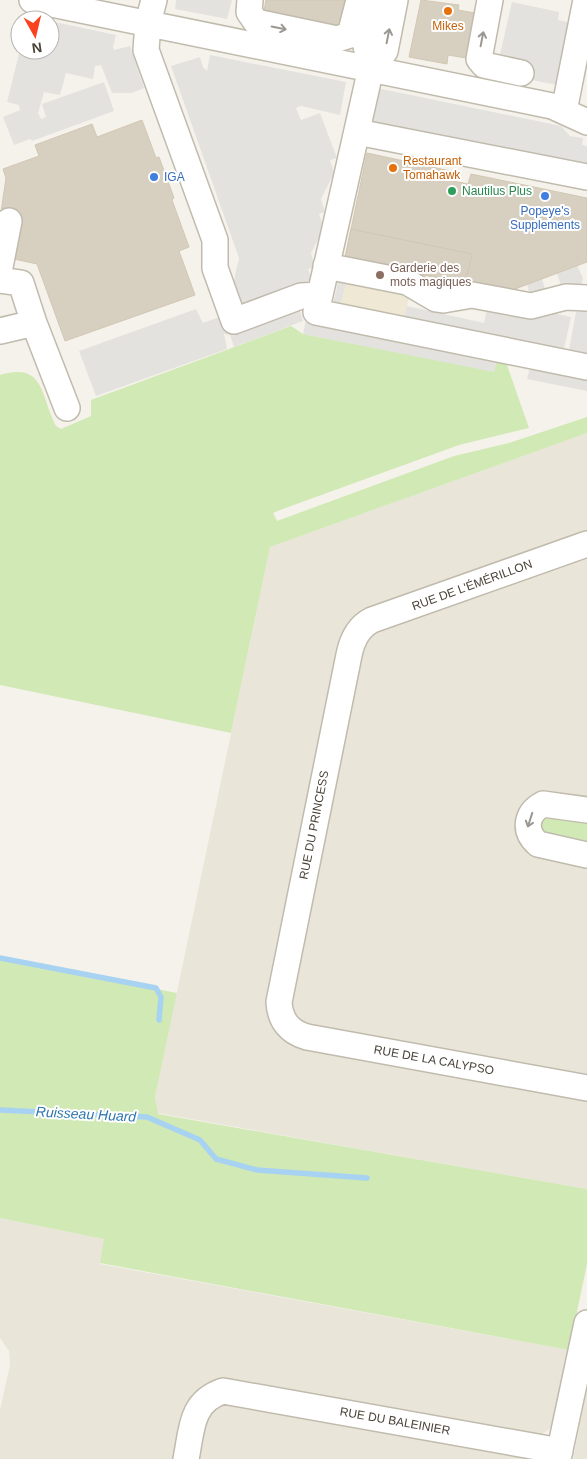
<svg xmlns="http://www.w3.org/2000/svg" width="587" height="1459" viewBox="0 0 587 1459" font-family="Arial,sans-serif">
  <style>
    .residential { fill: #e9e5d9 }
    .education { fill: #eee8d5 }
    .green { fill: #d1e9b4 }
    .parking { fill: #e4e2df }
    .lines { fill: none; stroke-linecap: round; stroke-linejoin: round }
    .stream { stroke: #a8d2f1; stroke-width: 5.5 }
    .building { fill: #d7cfc0; stroke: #d2c7b3 }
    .minor-casing { stroke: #c1bbad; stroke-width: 28 }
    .minor { stroke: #fff; stroke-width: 25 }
    .oneway { stroke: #9b9892 }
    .food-dot { fill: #e8710a; stroke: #fff; stroke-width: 2 }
    .shop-dot { fill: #3f7fe0; stroke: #fff; stroke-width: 2 }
    .leisure-dot { fill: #2e9e5b; stroke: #fff; stroke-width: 2 }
    .education-dot { fill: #8d6e63; stroke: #fff; stroke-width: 2 }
    .labels { text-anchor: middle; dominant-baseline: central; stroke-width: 4; stroke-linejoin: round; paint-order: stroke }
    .food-label { font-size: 12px; fill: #c56008; stroke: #fff }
    .shop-label { font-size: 12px; fill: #366cbe; stroke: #fff; text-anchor: start }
    .leisure-label { font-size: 12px; fill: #27864d; stroke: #fff; text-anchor: start }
    .education-label { font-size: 12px; fill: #785e54; stroke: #fff; text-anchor: start }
    .street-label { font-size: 12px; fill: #4a4339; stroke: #fff }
    .water-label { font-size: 14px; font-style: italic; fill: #2e77af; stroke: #fff }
  </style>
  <rect width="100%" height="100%" fill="#f5f2eb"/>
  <path class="residential" d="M 587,433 L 587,534 L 370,610 L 270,1014 L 274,1028 L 285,1039 L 587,1098 L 587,1189 L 157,1113 L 155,1097 L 270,547 Z
    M 587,555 L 587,1077 L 308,1027 L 291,1015 L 290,993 L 361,646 L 369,634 Z
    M 0,1218 L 105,1239 L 100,1264 L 569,1350 L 556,1417 L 550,1429 L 542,1434 L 530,1434 L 214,1384 L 199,1390 L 190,1400 L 175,1459 L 0,1459 L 0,1410 L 10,1365 L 9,1351 L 0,1338 Z
    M 587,1389 L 587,1459 L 573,1459 Z
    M 226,1401 L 534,1459 L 196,1459 L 210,1408 Z"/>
  <path class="education" d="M 472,254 L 465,284 L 414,273 L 404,321 L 340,308 L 347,280 Z"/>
  <path class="green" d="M 291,326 L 303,334 L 494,371 L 497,358 L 505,359 L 529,428 L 459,445 L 280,510 L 273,513 L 277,521 L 454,456 L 509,443 L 587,417 L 587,433 L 270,547 L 231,733 L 0,685 L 0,375 C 45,362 40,395 56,426 L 61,429 L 91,416 L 91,400 Z
    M 543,815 L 587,820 L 587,845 L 541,834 L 539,819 Z
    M 0,958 L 177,993 L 155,1097 L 158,1114 L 587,1189 L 587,1264 L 569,1350 L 100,1263 L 104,1239 L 0,1218 Z"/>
  <path class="parking" d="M 176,0 L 232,0 L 227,19 L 175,9 Z
    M 512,2 L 559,12 L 558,20 L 581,25 L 568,87 L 521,78 L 499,59 Z
    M 50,21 L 116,35 L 113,47 L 114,50 L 130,46 L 144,88 L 132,93 L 112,93 L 101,65 L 95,66 L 93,79 L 66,73 L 60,95 L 44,92 L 38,113 L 41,119 L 46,117 L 42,104 L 104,82 L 114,111 L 32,141 L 30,139 L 14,145 L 3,117 L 20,110 L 19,105 L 7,102 L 20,50 L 50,50 Z
    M 210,55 L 346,82 L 340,115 L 301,106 L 296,108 L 301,120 L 320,113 L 337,158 L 330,160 L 334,173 L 321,199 L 325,212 L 319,214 L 324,228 L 311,253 L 315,267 L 308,269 L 312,281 L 299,308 L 303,321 L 234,347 L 230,335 L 224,334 L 227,349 L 96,396 L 79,351 L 196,309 L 203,323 L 244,308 L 234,280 L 239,258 L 171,66 L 200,57 L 203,67 L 207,71 Z
    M 367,86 L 561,126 L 570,136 L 583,138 L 582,145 L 587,146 L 587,177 L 357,132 Z
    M 577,265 L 583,278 L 579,297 L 557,300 L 553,313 L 571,317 L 563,353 L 568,355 L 576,312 L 581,312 L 587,304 L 587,391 L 527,379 L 533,356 L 497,358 L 494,372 L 303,334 L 309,306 L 333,305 L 339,277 L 347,280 L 340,307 L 404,320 L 407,306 L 484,323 L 489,299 L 533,306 L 527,284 L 542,279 L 546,292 L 561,286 L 557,273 Z"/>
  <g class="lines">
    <path class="stream" d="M 0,958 L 156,988 L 161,997 L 159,1020
      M 0,1110 L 147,1117 L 200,1140 L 216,1159 L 257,1170 L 367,1178"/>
  </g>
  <path class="building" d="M 266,0 L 352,0 L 341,32 L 263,16 Z
    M 421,0 L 459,5 L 458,10 L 481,14 L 472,59 L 448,55 L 447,64 L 409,57 Z
    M 142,120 L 156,158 L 159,157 L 174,198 L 172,200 L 189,247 L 179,251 L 195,295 L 65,341 L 37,264 L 14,259 L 21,223 L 0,219 L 6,178 L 3,169 L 39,156 L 35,145 L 92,124 L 97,137 Z
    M 367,153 L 455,172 L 453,181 L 468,184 L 471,174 L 587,198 L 587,262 L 507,292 L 345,258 Z
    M 351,229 L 472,254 L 465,284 L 345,258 Z"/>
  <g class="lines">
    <defs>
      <path id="minor" d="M 32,0 L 552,106 L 587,122
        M 154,0 L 148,23 L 146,50 L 215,240 L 215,268 L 234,321 L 301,296 L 320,295 L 371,68 L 366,46 L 376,0
        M 250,0 L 249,12 L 256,22 L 337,39 L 350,35 L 359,0
        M 490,0 L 479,59 L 484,65 L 521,73
        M 371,68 L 385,51 L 395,0
        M 564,111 L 586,0
        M 357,132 L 587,177
        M 326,266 L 407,282 L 436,299 L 443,300 L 472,295 L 531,306 L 566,297 L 587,298
        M 0,267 L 9,221
        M 0,280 L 21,283 L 34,323
        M 320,295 L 316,312 L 587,367
        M 0,331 L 34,323 L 67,408
        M 587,544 L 372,620 C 358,627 352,640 349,655 L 279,1002 C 280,1020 289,1032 307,1037 L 587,1088
        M 587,810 L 543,804 C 526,813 523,831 538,844 L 587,855
        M 186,1459 C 192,1430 190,1402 223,1391 L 560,1451
        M 558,1459 L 587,1323"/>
    </defs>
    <use href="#minor" class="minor-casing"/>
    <use href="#minor" class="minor"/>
  </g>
  <defs><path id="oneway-shaft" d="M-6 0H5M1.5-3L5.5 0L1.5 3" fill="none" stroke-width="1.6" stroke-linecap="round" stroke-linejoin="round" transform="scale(1.25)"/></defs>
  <g class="oneway">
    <use href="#oneway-shaft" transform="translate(279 28) rotate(11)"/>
    <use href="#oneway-shaft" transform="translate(388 36) rotate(-79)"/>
    <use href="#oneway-shaft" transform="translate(482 39) rotate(-79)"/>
    <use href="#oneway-shaft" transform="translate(530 820) rotate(108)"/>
  </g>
  <g class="food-dot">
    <circle cx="448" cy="11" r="5"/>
    <circle cx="393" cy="168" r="5"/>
  </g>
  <g class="shop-dot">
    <circle cx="154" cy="177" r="5"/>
    <circle cx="545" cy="196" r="5"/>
  </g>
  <circle class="leisure-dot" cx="452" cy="191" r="5"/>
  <circle class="education-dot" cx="380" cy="275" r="5"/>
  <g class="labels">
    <g class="food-label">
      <text x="448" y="26">Mikes</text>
      <text x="403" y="161" text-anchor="start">Restaurant<tspan x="403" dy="14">Tomahawk</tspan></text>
    </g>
    <g class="shop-label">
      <text x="164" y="177">IGA</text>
      <text x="545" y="211" text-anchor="middle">Popeye's<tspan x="545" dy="14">Supplements</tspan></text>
    </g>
    <g class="leisure-label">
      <text x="462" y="191">Nautilus Plus</text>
    </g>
    <g class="education-label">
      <text x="390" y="268">Garderie des<tspan x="390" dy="14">mots magiques</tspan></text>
    </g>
    <g class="street-label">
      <text transform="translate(472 585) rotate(-20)">RUE DE L'ÉMÉRILLON</text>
      <text transform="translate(314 825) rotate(-79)">RUE DU PRINCESS</text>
      <text transform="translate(434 1060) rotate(10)">RUE DE LA CALYPSO</text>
      <text transform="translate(395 1421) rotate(10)">RUE DU BALEINIER</text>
    </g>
    <g class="water-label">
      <text transform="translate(86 1114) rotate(3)">Ruisseau Huard</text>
    </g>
  </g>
  <g transform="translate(35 35) rotate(172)"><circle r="24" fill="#ffffff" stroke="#b7b4b0"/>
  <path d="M0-4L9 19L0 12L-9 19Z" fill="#fa421e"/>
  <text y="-8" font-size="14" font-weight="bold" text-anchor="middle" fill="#4a4339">N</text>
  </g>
</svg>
